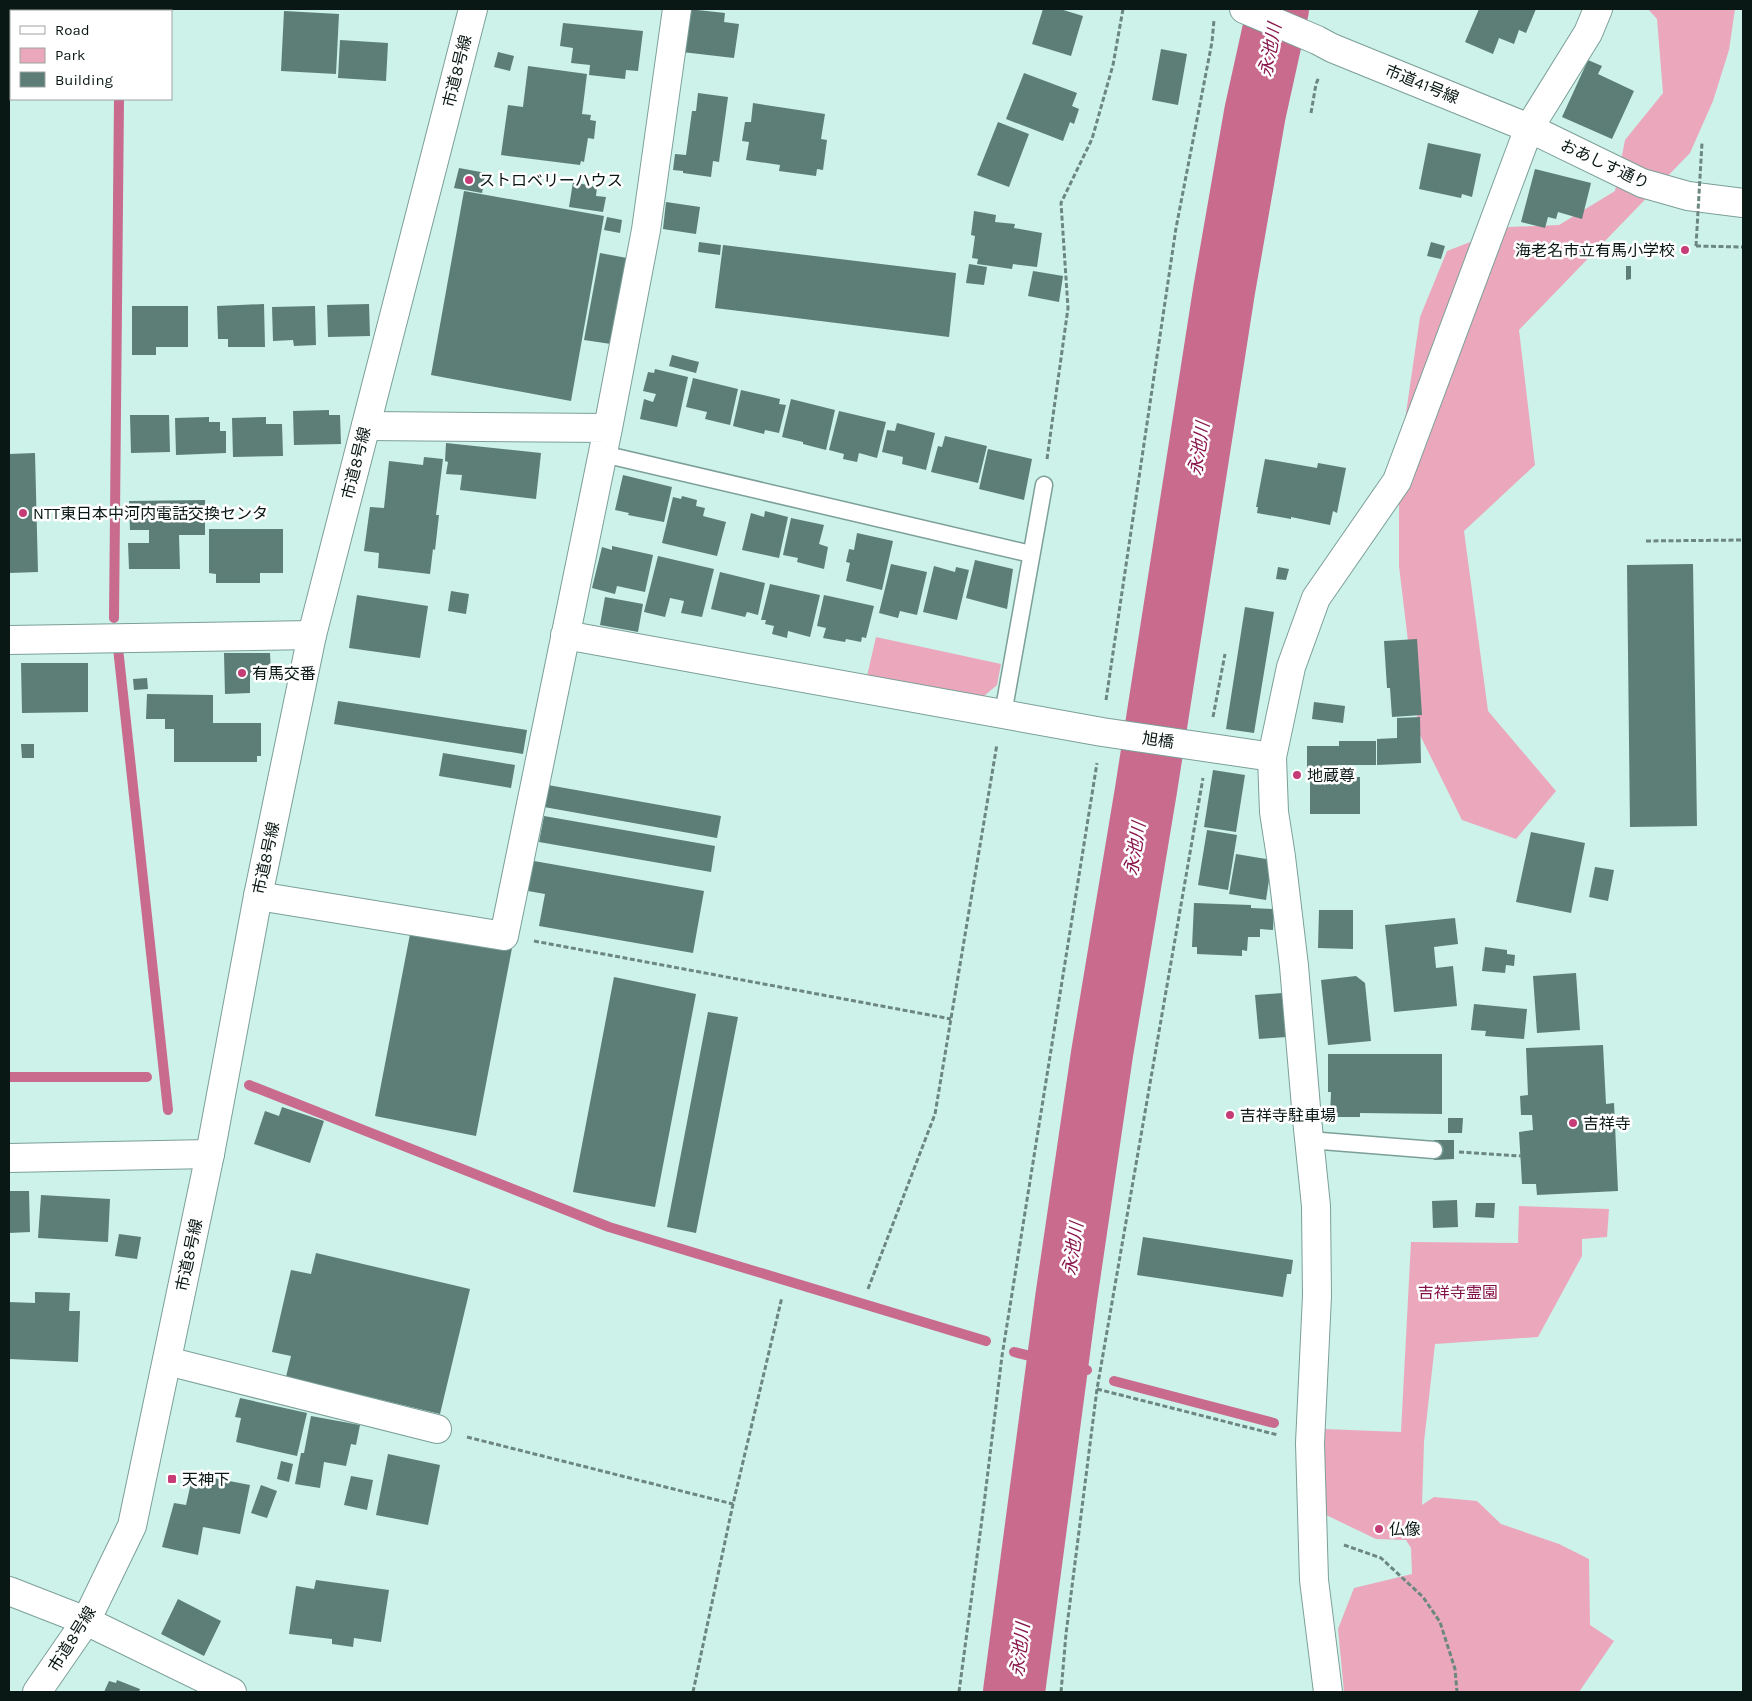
<svg xmlns="http://www.w3.org/2000/svg" width="1752" height="1701" viewBox="0 0 1752 1701" font-family="Karla,'Noto Sans JP',sans-serif">
  <style>
    .green { fill: #eba8bc }
    .lines { fill: none; stroke-linecap: round; stroke-linejoin: round }
    .stream { stroke: #c86b8c; stroke-width: 10 }
    .river { stroke: #c86b8c; stroke-width: 62 }
    .building { fill: #5c7e77 }
    .lane-casing { stroke: #7c9f98; stroke-width: 19 }
    .street-casing { stroke: #7c9f98; stroke-width: 30 }
    .secondary-casing { stroke: #7c9f98; stroke-width: 30 }
    .path { stroke: #6c8680; stroke-width: 3; stroke-dasharray: 5 2.5; stroke-linecap: butt }
    .lane { stroke: #fff; stroke-width: 16 }
    .street { stroke: #fff; stroke-width: 28 }
    .secondary { stroke: #fff; stroke-width: 28 }
    .path-bridge { stroke: #6c8680; stroke-width: 3; stroke-dasharray: 5 2.5; stroke-linecap: butt }
    .poi-dot { fill: #c63c76; stroke: #fff; stroke-width: 2 }
    .labels { text-anchor: middle; dominant-baseline: central; stroke-width: 5; stroke-linejoin: round; paint-order: stroke }
    .street-label { font-size: 16px; fill: #0a1815; stroke: #fff }
    .poi-label { font-size: 16px; fill: #0a1815; stroke: #fff; text-anchor: start }
    .park-label { font-size: 16px; fill: #841048; stroke: #fff }
    .water-label { font-size: 18px; font-style: italic; fill: #89174c; stroke: #fff }
  </style>
  <rect width="100%" height="100%" fill="#ccf2e9"/>
  <path class="green" d="M 1648,9 L 1735,9 L 1729,50 L 1713,101 L 1690,153 L 1519,330 L 1535,465 L 1464,531 L 1488,711 L 1556,791 L 1516,839 L 1462,820 L 1419,733 L 1399,566 L 1399,461 L 1420,317 L 1447,251 L 1509,227 L 1559,225 L 1615,191 L 1625,140 L 1663,93 L 1657,19 Z
    M 876,637 L 1001,664 L 997,685 L 984,696 L 867,676 Z
    M 1519,1206 L 1609,1209 L 1607,1237 L 1582,1239 L 1582,1256 L 1538,1337 L 1435,1344 L 1424,1442 L 1422,1505 L 1434,1497 L 1477,1501 L 1501,1524 L 1559,1544 L 1589,1559 L 1590,1625 L 1614,1641 L 1579,1692 L 1344,1692 L 1338,1629 L 1354,1588 L 1412,1574 L 1411,1548 L 1406,1540 L 1376,1539 L 1324,1514 L 1324,1429 L 1401,1432 L 1411,1242 L 1518,1243 Z"/>
  <g class="lines">
    <path class="stream" d="M 114,618 L 119,99
      M 118,648 L 168,1110
      M 9,1077 L 147,1077
      M 249,1085 L 609,1227 L 986,1341
      M 1014,1352 L 1087,1370
      M 1114,1381 L 1274,1423"/>
    <path class="river" d="M 1014,1692 L 1066,1299 L 1102,1054 L 1146,790 L 1224,291 L 1255,113 L 1278,9"/>
  </g>
  <path class="building" d="M 688,9 L 725,13 L 724,22 L 739,24 L 734,58 L 682,52 Z
    M 1043,9 L 1060,9 L 1083,16 L 1071,56 L 1032,44 Z
    M 1479,9 L 1536,9 L 1526,33 L 1519,30 L 1514,44 L 1499,38 L 1493,54 L 1465,42 Z
    M 284,11 L 339,14 L 336,74 L 281,71 Z
    M 563,23 L 643,31 L 638,71 L 626,70 L 625,79 L 589,75 L 590,65 L 571,63 L 573,48 L 560,46 Z
    M 340,40 L 388,43 L 386,81 L 338,78 Z
    M 1161,49 L 1187,54 L 1178,105 L 1152,100 Z
    M 498,52 L 514,56 L 510,71 L 494,67 Z
    M 1588,60 L 1602,66 L 1598,74 L 1634,91 L 1612,139 L 1562,117 Z
    M 528,66 L 587,74 L 582,114 L 591,115 L 590,120 L 596,121 L 594,139 L 588,138 L 584,162 L 581,161 L 580,165 L 501,155 L 508,105 L 523,107 Z
    M 1024,73 L 1077,93 L 1072,106 L 1079,109 L 1074,124 L 1070,122 L 1063,141 L 1006,119 Z
    M 698,93 L 728,97 L 719,162 L 713,161 L 711,177 L 683,173 L 683,171 L 673,170 L 675,154 L 686,155 L 692,111 L 696,111 Z
    M 753,103 L 825,114 L 821,139 L 827,140 L 823,170 L 817,169 L 816,176 L 779,171 L 780,165 L 746,160 L 749,142 L 742,141 L 745,122 L 751,122 Z
    M 998,122 L 1029,134 L 1009,187 L 977,175 Z
    M 1428,143 L 1481,154 L 1472,197 L 1462,194 L 1461,198 L 1419,189 Z
    M 459,168 L 486,173 L 482,193 L 454,188 Z
    M 1535,169 L 1591,183 L 1582,219 L 1558,212 L 1556,219 L 1548,217 L 1545,228 L 1521,222 Z
    M 573,182 L 597,187 L 596,196 L 606,197 L 603,212 L 569,207 Z
    M 464,191 L 604,216 L 571,401 L 431,375 Z
    M 666,202 L 700,207 L 696,234 L 663,229 Z
    M 974,211 L 996,215 L 995,222 L 1015,224 L 1014,228 L 1042,233 L 1037,267 L 1013,264 L 1012,269 L 977,264 L 978,259 L 972,258 L 975,236 L 971,235 Z
    M 607,217 L 622,220 L 620,233 L 604,230 Z
    M 699,242 L 721,245 L 720,255 L 698,252 Z
    M 1431,242 L 1445,246 L 1441,259 L 1427,256 Z
    M 723,245 L 956,273 L 949,337 L 715,308 Z
    M 600,253 L 627,258 L 611,344 L 584,340 Z
    M 969,264 L 987,267 L 984,285 L 966,283 Z
    M 1626,266 L 1631,266 L 1631,279 L 1626,280 Z
    M 1033,271 L 1063,276 L 1059,302 L 1028,296 Z
    M 264,304 L 265,347 L 228,347 L 228,339 L 218,339 L 217,306 Z
    M 369,304 L 370,336 L 328,337 L 327,305 Z
    M 132,306 L 188,306 L 188,347 L 156,347 L 156,355 L 132,355 Z
    M 315,306 L 316,345 L 294,346 L 293,340 L 273,341 L 272,307 Z
    M 672,355 L 699,362 L 696,373 L 669,366 Z
    M 655,369 L 688,377 L 677,427 L 640,419 L 644,399 L 653,402 L 656,394 L 643,391 L 648,372 L 654,373 Z
    M 693,378 L 738,389 L 730,425 L 705,419 L 707,412 L 686,407 Z
    M 741,390 L 780,399 L 779,404 L 786,405 L 779,433 L 765,430 L 764,434 L 733,426 Z
    M 791,399 L 835,410 L 826,450 L 803,444 L 803,442 L 782,437 Z
    M 329,410 L 329,415 L 340,415 L 341,444 L 294,445 L 293,411 Z
    M 839,411 L 886,422 L 877,458 L 859,453 L 857,462 L 843,459 L 844,454 L 829,450 Z
    M 130,415 L 169,415 L 170,452 L 131,453 Z
    M 209,417 L 209,422 L 220,422 L 220,431 L 226,431 L 226,453 L 176,455 L 175,418 Z
    M 266,417 L 266,424 L 282,424 L 283,456 L 233,457 L 232,418 Z
    M 897,423 L 935,433 L 926,470 L 902,464 L 903,457 L 882,452 L 887,430 L 895,431 Z
    M 945,436 L 987,446 L 978,483 L 931,472 L 938,446 L 942,447 Z
    M 446,443 L 541,453 L 536,499 L 460,490 L 462,475 L 446,474 L 448,462 L 445,461 Z
    M 988,449 L 1032,459 L 1024,500 L 979,489 Z
    M 35,453 L 38,572 L 9,573 L 9,454 Z
    M 424,457 L 443,459 L 436,515 L 439,515 L 435,550 L 433,549 L 430,574 L 378,568 L 379,553 L 364,551 L 370,507 L 384,508 L 389,461 L 423,465 Z
    M 1265,459 L 1317,468 L 1318,463 L 1346,468 L 1337,513 L 1333,511 L 1330,525 L 1291,517 L 1291,519 L 1257,513 L 1258,507 L 1256,507 Z
    M 623,475 L 672,487 L 664,522 L 628,515 L 629,513 L 615,510 Z
    M 682,496 L 697,500 L 696,506 L 705,508 L 703,516 L 726,522 L 717,556 L 662,543 L 673,497 L 681,499 Z
    M 205,500 L 205,535 L 179,535 L 180,569 L 129,569 L 128,543 L 149,543 L 149,530 L 130,530 L 129,501 Z
    M 765,511 L 788,517 L 779,558 L 742,550 L 751,513 L 764,517 Z
    M 791,518 L 824,525 L 819,544 L 828,547 L 824,569 L 797,562 L 798,558 L 783,555 Z
    M 209,529 L 283,529 L 283,573 L 260,573 L 260,583 L 216,583 L 216,574 L 209,573 Z
    M 857,533 L 893,541 L 882,590 L 846,581 L 850,563 L 846,562 L 849,549 L 854,550 Z
    M 612,546 L 653,555 L 645,592 L 617,586 L 615,594 L 592,588 L 602,547 L 612,550 Z
    M 658,556 L 714,569 L 702,617 L 681,613 L 684,601 L 670,598 L 665,617 L 644,612 Z
    M 975,560 L 1013,569 L 1007,609 L 966,598 Z
    M 891,564 L 927,572 L 917,615 L 900,611 L 898,618 L 879,613 Z
    M 1693,564 L 1697,826 L 1630,827 L 1627,565 Z
    M 934,566 L 955,572 L 956,567 L 969,570 L 957,620 L 923,612 Z
    M 1278,567 L 1289,569 L 1286,580 L 1276,579 Z
    M 720,572 L 765,583 L 758,615 L 747,612 L 745,617 L 711,609 Z
    M 770,584 L 820,595 L 810,637 L 788,631 L 787,638 L 772,634 L 774,626 L 765,624 L 766,620 L 761,620 Z
    M 451,591 L 469,594 L 466,614 L 448,611 Z
    M 357,595 L 428,606 L 420,658 L 349,648 Z
    M 824,595 L 874,606 L 866,638 L 862,637 L 861,642 L 846,639 L 845,642 L 823,638 L 826,628 L 817,626 Z
    M 605,597 L 643,604 L 638,632 L 600,625 Z
    M 1245,607 L 1274,612 L 1254,733 L 1226,729 Z
    M 1417,639 L 1422,715 L 1392,717 L 1390,688 L 1387,688 L 1384,641 Z
    M 224,653 L 270,653 L 271,673 L 250,674 L 250,693 L 225,694 Z
    M 21,663 L 88,663 L 88,712 L 22,713 Z
    M 147,678 L 148,689 L 134,690 L 133,679 Z
    M 147,694 L 213,695 L 213,723 L 261,723 L 261,756 L 257,756 L 257,762 L 174,762 L 174,729 L 165,729 L 165,719 L 146,719 Z
    M 338,701 L 527,730 L 523,754 L 334,724 Z
    M 1314,702 L 1345,706 L 1343,723 L 1312,719 Z
    M 1420,717 L 1421,763 L 1377,765 L 1377,739 L 1397,738 L 1397,718 Z
    M 1339,741 L 1376,741 L 1376,765 L 1338,765 L 1338,768 L 1307,768 L 1307,746 L 1339,746 Z
    M 21,744 L 34,744 L 34,758 L 22,758 Z
    M 443,753 L 515,765 L 511,788 L 439,776 Z
    M 1213,770 L 1245,775 L 1236,832 L 1204,827 Z
    M 1310,777 L 1360,777 L 1360,814 L 1310,814 Z
    M 548,785 L 721,816 L 717,838 L 544,807 Z
    M 544,816 L 715,846 L 711,872 L 539,842 Z
    M 1207,830 L 1237,835 L 1228,890 L 1198,885 Z
    M 1531,832 L 1585,843 L 1571,913 L 1516,902 Z
    M 1236,854 L 1272,860 L 1266,900 L 1229,894 Z
    M 534,861 L 704,891 L 693,953 L 539,926 L 545,894 L 528,891 Z
    M 1595,867 L 1614,870 L 1608,901 L 1589,897 Z
    M 1194,903 L 1251,905 L 1251,908 L 1274,909 L 1273,930 L 1260,929 L 1260,937 L 1248,937 L 1247,951 L 1242,950 L 1242,956 L 1197,954 L 1197,947 L 1192,947 Z
    M 1319,910 L 1353,910 L 1353,949 L 1318,948 Z
    M 1455,918 L 1458,944 L 1434,947 L 1436,968 L 1453,966 L 1457,1006 L 1394,1012 L 1385,925 Z
    M 411,929 L 512,948 L 476,1136 L 375,1116 Z
    M 1485,947 L 1507,950 L 1507,954 L 1515,955 L 1514,966 L 1506,965 L 1505,973 L 1482,971 Z
    M 1576,973 L 1580,1030 L 1537,1033 L 1533,976 Z
    M 1356,976 L 1365,983 L 1371,1041 L 1328,1045 L 1321,980 Z
    M 614,977 L 696,994 L 655,1207 L 573,1192 Z
    M 1282,993 L 1286,1037 L 1259,1039 L 1255,995 Z
    M 1474,1004 L 1527,1009 L 1524,1039 L 1485,1036 L 1486,1031 L 1471,1030 Z
    M 708,1012 L 738,1017 L 696,1233 L 667,1227 Z
    M 1603,1045 L 1606,1104 L 1614,1103 L 1618,1191 L 1537,1195 L 1536,1184 L 1522,1184 L 1519,1132 L 1533,1130 L 1532,1115 L 1521,1115 L 1520,1096 L 1528,1095 L 1526,1048 Z
    M 1328,1054 L 1442,1054 L 1442,1114 L 1360,1113 L 1360,1117 L 1330,1117 L 1331,1092 L 1328,1092 Z
    M 282,1107 L 324,1121 L 310,1163 L 254,1144 L 265,1111 L 279,1116 Z
    M 1448,1118 L 1463,1118 L 1462,1133 L 1448,1133 Z
    M 1434,1140 L 1454,1140 L 1454,1159 L 1434,1160 Z
    M 9,1191 L 29,1191 L 30,1232 L 9,1233 Z
    M 41,1195 L 110,1199 L 108,1242 L 38,1238 Z
    M 1457,1200 L 1458,1227 L 1433,1228 L 1432,1201 Z
    M 1476,1203 L 1495,1203 L 1494,1218 L 1475,1217 Z
    M 119,1234 L 141,1237 L 137,1259 L 115,1256 Z
    M 1143,1237 L 1293,1260 L 1291,1274 L 1287,1274 L 1283,1297 L 1137,1275 Z
    M 316,1253 L 470,1289 L 440,1414 L 286,1377 L 291,1356 L 272,1352 L 291,1270 L 311,1274 Z
    M 35,1292 L 70,1293 L 69,1311 L 80,1311 L 78,1362 L 9,1359 L 9,1302 L 35,1303 Z
    M 240,1398 L 307,1413 L 297,1456 L 236,1442 L 241,1418 L 235,1417 Z
    M 311,1416 L 360,1425 L 356,1445 L 351,1444 L 346,1466 L 324,1462 L 320,1488 L 295,1484 L 301,1453 L 304,1453 Z
    M 388,1454 L 440,1465 L 428,1525 L 376,1515 Z
    M 281,1461 L 293,1464 L 289,1482 L 277,1479 Z
    M 193,1474 L 250,1485 L 240,1534 L 203,1527 L 198,1555 L 162,1547 L 174,1503 L 186,1505 Z
    M 351,1476 L 373,1480 L 367,1510 L 344,1505 Z
    M 261,1485 L 277,1491 L 267,1518 L 251,1513 Z
    M 316,1580 L 389,1590 L 381,1642 L 354,1638 L 353,1647 L 332,1644 L 332,1639 L 289,1634 L 296,1586 L 314,1589 Z
    M 178,1599 L 221,1621 L 204,1656 L 161,1634 Z
    M 117,1680 L 140,1689 L 139,1692 L 104,1692 L 109,1681 L 116,1683 Z"/>
  <g class="lines">
    <defs>
      <path id="lane" d="M 603,454 L 1031,554
        M 1003,714 L 1044,485
        M 1309,1140 L 1434,1150"/>
      <path id="street" d="M 18,11 L 68,9
        M 1529,128 L 1642,183 L 1688,196 L 1743,203
        M 366,426 L 608,428
        M 565,635 L 1102,732 L 1272,757
        M 9,640 L 312,635
        M 258,896 L 504,936 L 608,428 L 646,230 L 677,9
        M 9,1158 L 210,1154
        M 167,1361 L 437,1429
        M 9,1591 L 86,1621 L 232,1692
        M 1328,1692 L 1314,1580 L 1310,1443 L 1317,1296 L 1316,1206 L 1307,1119 L 1294,966 L 1281,857 L 1274,812 L 1272,757 L 1291,667 L 1316,598 L 1397,481 L 1529,128 L 1588,33 L 1598,9"/>
      <path id="secondary" d="M 1244,9 L 1317,40 L 1332,48 L 1529,128
        M 37,1692 L 86,1621 L 132,1526 L 210,1154 L 258,896 L 312,635 L 473,9"/>
    </defs>
    <use href="#lane" class="lane-casing"/>
    <use href="#street" class="street-casing"/>
    <use href="#secondary" class="secondary-casing"/>
    <path class="path" d="M 1311,113 L 1316,84 L 1319,77
      M 1696,246 L 1743,247
      M 1047,459 L 1068,308 L 1061,203 L 1092,139 L 1113,65 L 1123,9
      M 1646,541 L 1743,540
      M 1106,700 L 1176,228 L 1212,42 L 1214,20
      M 1213,717 L 1225,654
      M 534,941 L 951,1019
      M 1459,1152 L 1521,1156
      M 868,1289 L 935,1114 L 997,744
      M 1097,1389 L 1278,1435
      M 467,1437 L 733,1504
      M 1344,1545 L 1381,1558 L 1423,1597 L 1440,1622 L 1455,1669 L 1457,1692
      M 693,1692 L 733,1504 L 782,1297
      M 959,1692 L 984,1504 L 1002,1356 L 1097,763
      M 1061,1692 L 1066,1634 L 1097,1389 L 1203,778"/>
    <use href="#lane" class="lane"/>
    <use href="#street" class="street"/>
    <use href="#secondary" class="secondary"/>
    <path class="path-bridge" d="M 1696,246 L 1702,143"/>
  </g>
  <g class="poi-dot">
    <circle cx="469" cy="180" r="5"/>
    <circle cx="1685" cy="250" r="5"/>
    <circle cx="23" cy="513" r="5"/>
    <circle cx="242" cy="673" r="5"/>
    <circle cx="1297" cy="775" r="5"/>
    <circle cx="1230" cy="1115" r="5"/>
    <circle cx="1573" cy="1123" r="5"/>
    <rect x="167" y="1474" width="10" height="10" rx="2.5"/>
    <circle cx="1379" cy="1529" r="5"/>
  </g>
  <g class="labels">
    <g class="street-label">
      <text transform="translate(457 71) rotate(-76)">市道8号線</text>
      <text transform="translate(1422 84) rotate(22)">市道41号線</text>
      <text transform="translate(1605 164) rotate(25)">おあしす通り</text>
      <text transform="translate(356 463) rotate(-76)">市道8号線</text>
      <text transform="translate(1158 740) rotate(8)">旭橋</text>
      <text transform="translate(266 858) rotate(-78)">市道8号線</text>
      <text transform="translate(189 1255) rotate(-78)">市道8号線</text>
      <text transform="translate(72 1639) rotate(-58)">市道8号線</text>
    </g>
    <g class="poi-label">
      <text x="479" y="180">ストロベリーハウス</text>
      <text x="1675" y="250" text-anchor="end">海老名市立有馬小学校</text>
      <text x="33" y="513">NTT東日本中河内電話交換センタ</text>
      <text x="252" y="673">有馬交番</text>
      <text x="1307" y="775">地蔵尊</text>
      <text x="1240" y="1115">吉祥寺駐車場</text>
      <text x="1583" y="1123">吉祥寺</text>
      <text x="182" y="1479">天神下</text>
      <text x="1389" y="1529">仏像</text>
    </g>
    <g class="park-label">
      <text x="1458" y="1292">吉祥寺霊園</text>
    </g>
    <g class="water-label">
      <text transform="translate(1270 50) rotate(-79)">永池川</text>
      <text transform="translate(1199 449) rotate(-81)">永池川</text>
      <text transform="translate(1135 849) rotate(-81)">永池川</text>
      <text transform="translate(1073 1249) rotate(-82)">永池川</text>
      <text transform="translate(1020 1650) rotate(-83)">永池川</text>
    </g>
  </g>
  <rect width="1752" height="1701" fill="none" stroke="#0a1815" stroke-width="20"/>
  <rect x="10" y="10" width="162" height="90" fill="#ffffff" stroke="#9da3a1"/>
  <rect x="20" y="26" width="25" height="8" fill="#ffffff" stroke="#9da3a1"/>
  <text x="55" y="35" font-size="15" fill="#0a1815">Road</text>
  <rect x="20" y="48" width="25" height="15" fill="#eba8bc" stroke="#9da3a1"/>
  <text x="55" y="60" font-size="15" fill="#0a1815">Park</text>
  <rect x="20" y="72" width="25" height="15" fill="#5c7e77" stroke="#9da3a1"/>
  <text x="55" y="85" font-size="15" fill="#0a1815">Building</text>
</svg>
